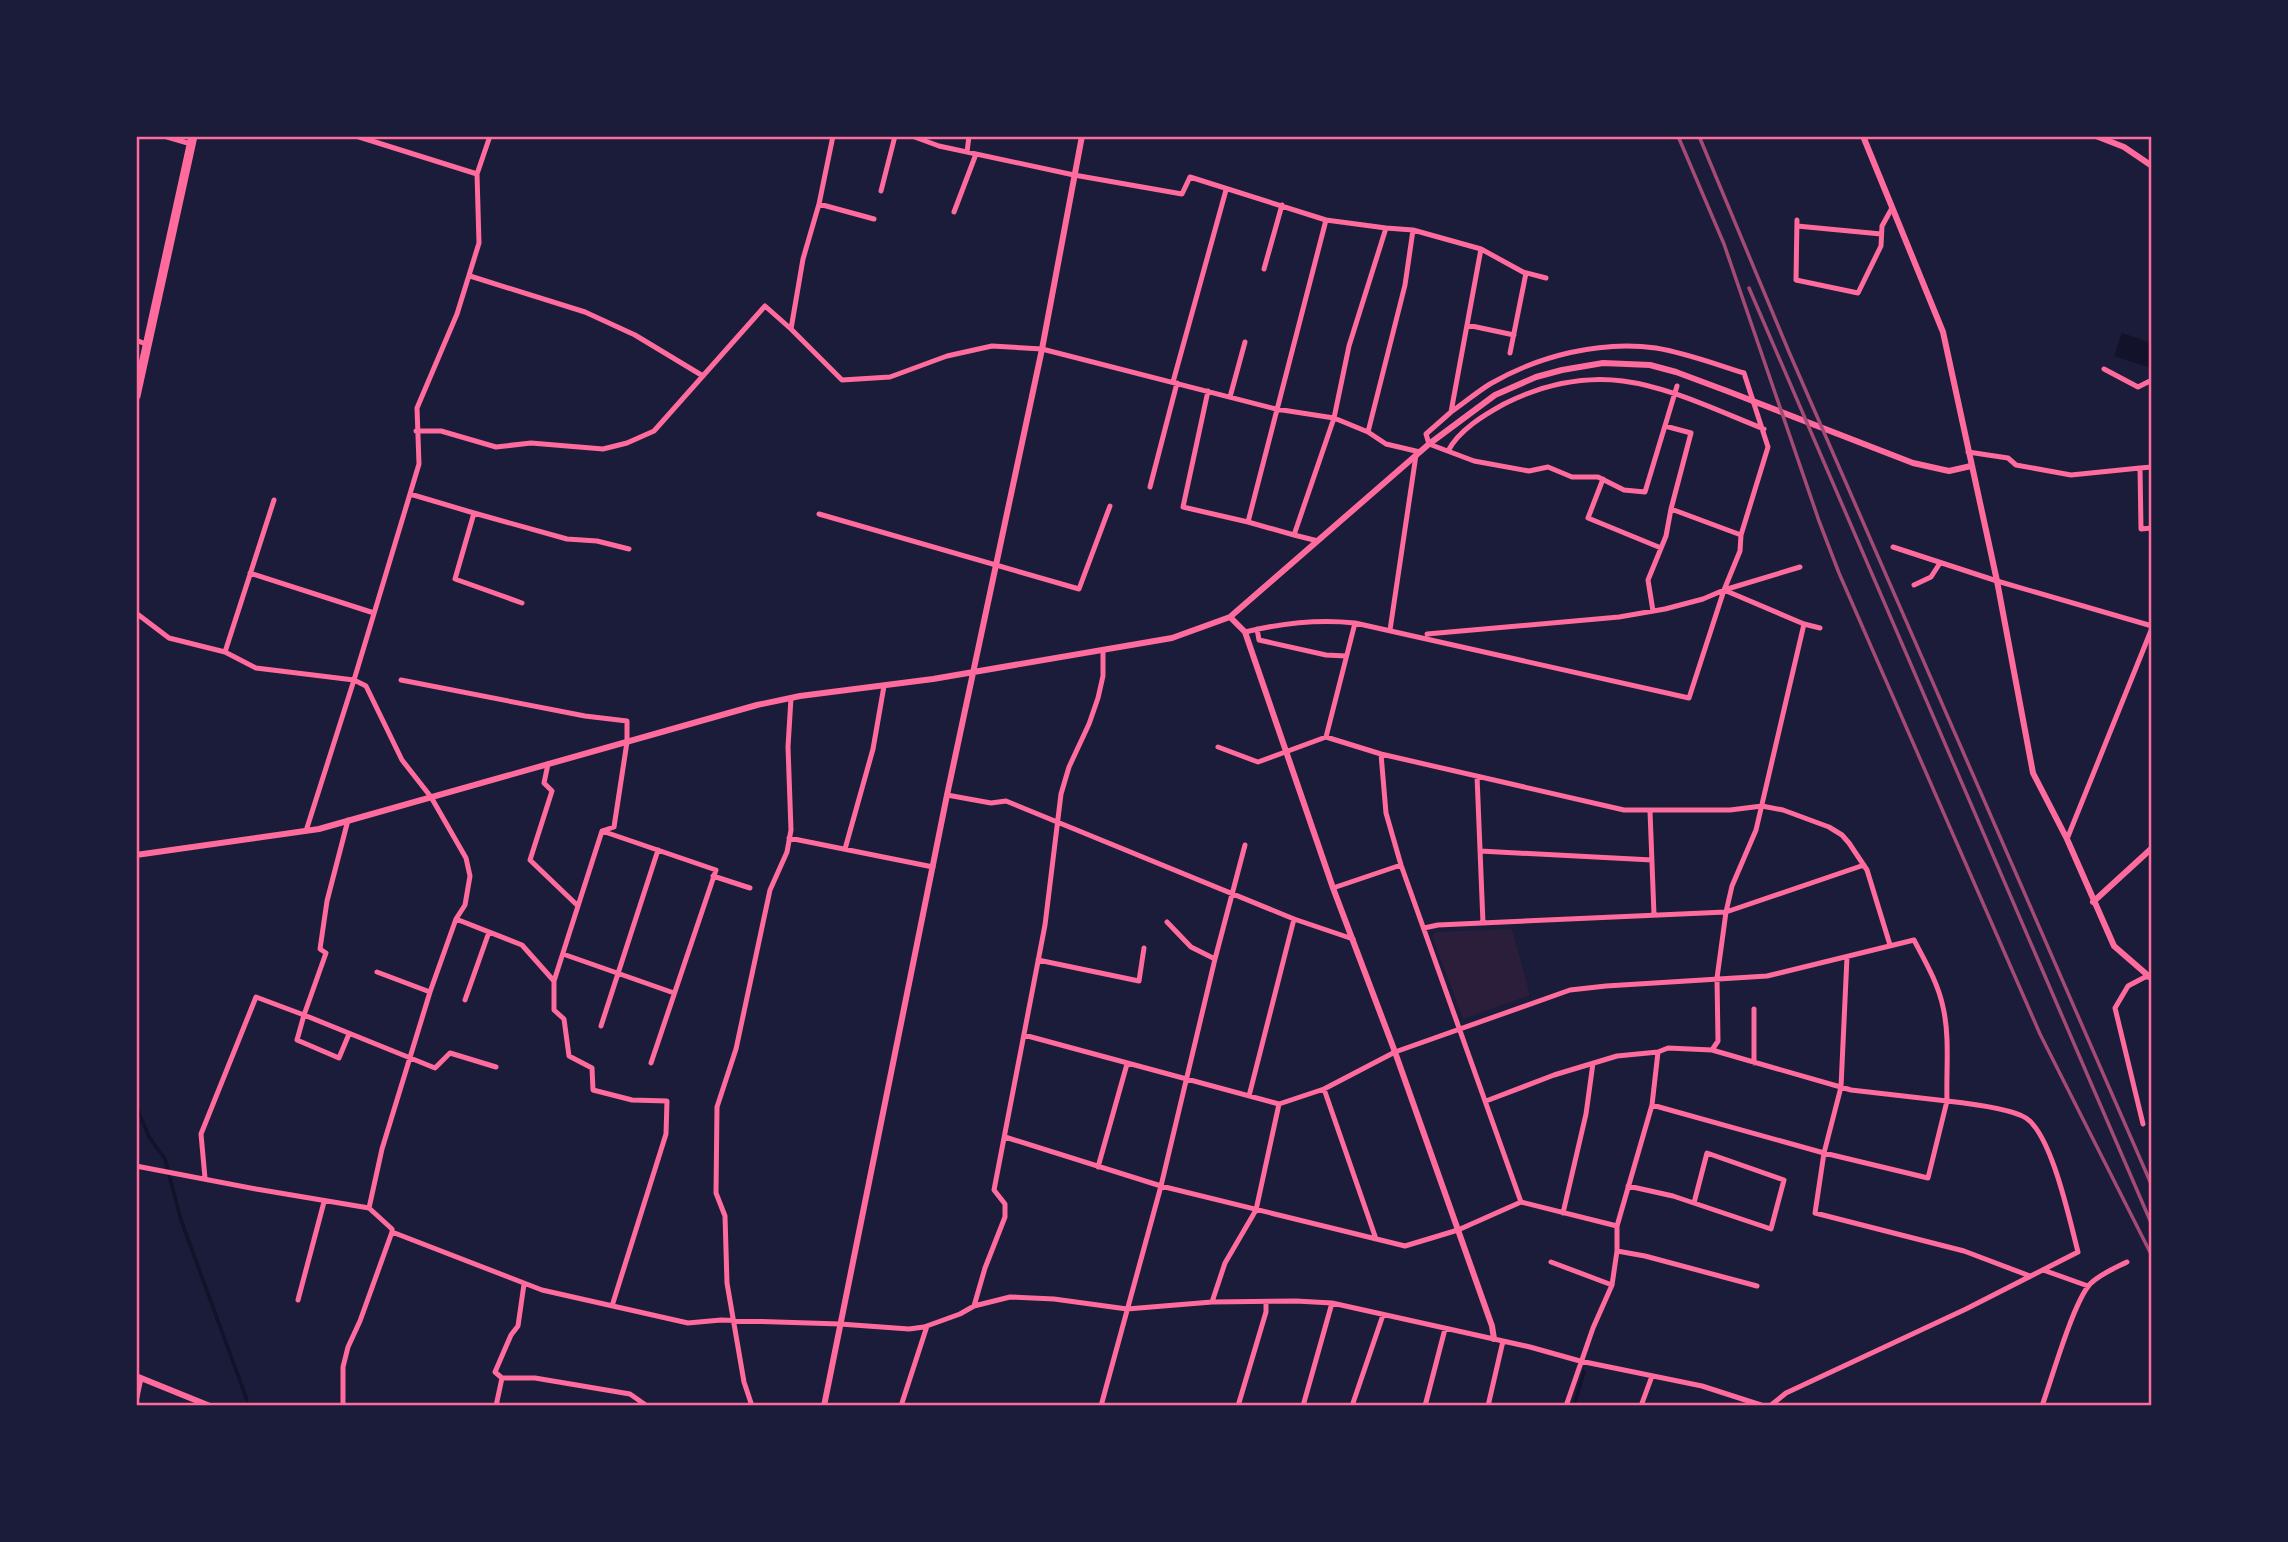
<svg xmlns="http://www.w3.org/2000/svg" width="2288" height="1542" viewBox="0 0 2288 1542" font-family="'Space Grotesk',sans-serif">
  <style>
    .green { fill: #2a1e3b }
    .water { fill: #12122b }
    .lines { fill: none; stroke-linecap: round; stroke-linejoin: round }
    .stream { stroke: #12122b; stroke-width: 3.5 }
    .minor { stroke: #ff6b9d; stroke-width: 5 }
    .tertiary { stroke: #ff6b9d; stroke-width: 6 }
    .secondary { stroke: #ff6b9d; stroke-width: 7 }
    .trunk { stroke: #ff6b9d; stroke-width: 9 }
    .rail { stroke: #a44b75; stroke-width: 3.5 }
    .neatline { fill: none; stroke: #ff6b9d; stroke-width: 2.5 }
  </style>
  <rect width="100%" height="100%" fill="#1b1b3a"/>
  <path class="green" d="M 1512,929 L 1530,995 L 1463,1019 L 1432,936 L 1436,932 Z"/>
  <path class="water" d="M 2122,333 L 2151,343 L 2151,368 L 2114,356 Z"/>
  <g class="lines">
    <path class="stream" d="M 136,1106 L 149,1137 L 165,1159 L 181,1220 L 247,1400
      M 1574,1406 L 1584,1372"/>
    <path class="minor" d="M 164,136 L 191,144
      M 356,136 L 477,174
      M 912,136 L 939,146 L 1074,175 L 1182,194 L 1190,177 L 1326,220 L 1386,228 L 1349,346 L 1334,418 L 1294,535 L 1318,541
      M 967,152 L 969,136
      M 881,191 L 895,136
      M 819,204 L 874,219
      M 954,212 L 976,154
      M 1797,220 L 1796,280 L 1858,293 L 1881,246 L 1882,226 L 1892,208
      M 1797,226 L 1881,234
      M 1386,228 L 1413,230 L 1481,249 L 1523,272 L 1546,278
      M 1481,249 L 1451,412 L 1426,434 L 1429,444 L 1474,461 L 1529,471 L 1548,467 L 1572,477 L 1598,477 L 1624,490 L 1645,492 L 1677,386
      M 1264,269 L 1282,205
      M 470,276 L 585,312 L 635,335 L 703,376
      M 1467,325 L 1514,335
      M 791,329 L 842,380 L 890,377 L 947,356 L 992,346 L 1042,349 L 1276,409 L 1334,418 L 1368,432 L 1386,444 L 1420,452
      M 136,340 L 148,345
      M 1510,353 L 1526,273
      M 2104,369 L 2138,387 L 2152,380
      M 1173,382 L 1226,190
      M 1208,391 L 1183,507 L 1248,522
      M 1230,397 L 1245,342
      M 1451,412 C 1464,403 1477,392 1490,384 C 1538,356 1601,340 1656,348 C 1686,353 1715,364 1744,373 L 1768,447 L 1741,535 L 1671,509
      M 416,431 L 441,431 L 496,447 L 531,443 L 603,449 L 627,443 L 654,431 L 765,306 L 791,329 L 803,259 L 819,204 L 833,136
      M 1368,432 L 1405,285 L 1413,230
      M 1448,451 C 1459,430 1484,415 1504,404 C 1605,353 1669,391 1764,429
      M 1968,452 L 2008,458 L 2016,465 L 2071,475 L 2140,468
      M 2152,467 L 2140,468 L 2141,529 L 2152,528
      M 1603,479 L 1588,518 L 1661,548
      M 1150,487 L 1177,383
      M 410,494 L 474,513
      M 819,514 L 1079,589 L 1110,506
      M 1294,535 L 1248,522 L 1326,220
      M 1893,547 L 1997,581 L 2152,626
      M 250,573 L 374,613
      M 1914,585 L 1931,577 L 1940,563
      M 1724,590 L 1804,624 L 1820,628
      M 522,603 L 455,579 L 474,513 L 567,539 L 597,541 L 629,549
      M 1653,611 L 1648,580 L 1666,536 L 1671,509 L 1691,433 L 1665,426
      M 136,613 L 169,638 L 225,652 L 256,668 L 354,680 L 366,686 L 402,760 L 431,797 L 466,858 L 470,876 L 465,905 L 456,919 L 430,992 L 382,1149 L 369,1208
      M 1257,629 L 1259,640 L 1326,655 L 1346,656
      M 1390,630 L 1416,455
      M 1245,632 C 1282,623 1318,619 1355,623 L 1689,698 L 1724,590 L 1740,551 L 1741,535
      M 1427,634 L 1619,617 L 1665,609 L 1703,599 L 1724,590 L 1800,567
      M 225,652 L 274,500
      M 401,680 L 585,716 L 627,721 L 627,742 L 614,827 L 602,831 L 554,981 L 522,945 L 456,919
      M 1326,737 L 1355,623
      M 1218,747 L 1258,762 L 1326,737 L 1381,754 L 1624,810 L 1730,810 L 1762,806 L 1783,810 L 1829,827 L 1842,835 L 1849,843 L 1867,870 L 1890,945
      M 1381,754 L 1386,813 L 1401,865 L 1521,1202
      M 548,764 L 544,783 L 552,791 L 530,860 L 578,906
      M 1477,776 L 1483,923
      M 947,795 L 991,803 L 1006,801 L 1294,919 L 1353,939
      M 1650,811 L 1654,915
      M 306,831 L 354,680 L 419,464 L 417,408 L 457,314 L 479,243 L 477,174 L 490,136
      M 602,831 L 716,870 L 651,1063
      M 789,838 L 933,867
      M 2067,839 L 2152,628
      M 845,849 L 873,749 L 884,686
      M 1480,851 L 1652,860
      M 713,876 L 750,888
      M 1333,888 L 1401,865
      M 1167,922 L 1191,947 L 1215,959
      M 1424,928 L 1438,925 L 1726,912 L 1864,865
      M 563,954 L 674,993
      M 1847,957 L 1841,1087 L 1824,1153 L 1815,1213 L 1964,1251 L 2030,1276
      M 1038,960 L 1139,981 L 1144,948
      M 377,972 L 430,992
      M 554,981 L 554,1010 L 564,1019 L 569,1056 L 592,1068 L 593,1090 L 632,1100 L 667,1101 L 666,1134 L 612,1306
      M 465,1000 L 489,932
      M 601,1026 L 658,850
      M 349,1034 L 339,1058 L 297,1040 L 304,1015 L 435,1068 L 450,1053 L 496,1067
      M 1024,1035 L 1279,1104 L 1324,1089 L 1395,1052 L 1570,990 L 1606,986 L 1767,976 L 1914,940 C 1925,961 1938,983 1943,1007 C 1950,1037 1946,1070 1947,1101 L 1851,1090 L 1712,1050
      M 1754,1063 L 1754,1009
      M 1324,1089 L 1376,1239
      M 1249,1096 L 1294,919
      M 1486,1101 L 1554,1075 L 1617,1056 L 1658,1052 L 1668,1048 L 1712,1050 L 1718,1041 L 1717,978 L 1726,912 L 1732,886 L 1756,830 L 1804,624
      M 1652,1105 L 1824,1153 L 1928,1178 L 1947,1101 C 1965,1103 2012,1109 2026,1118 C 2052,1135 2070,1222 2078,1252 L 1966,1309 L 1786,1393 L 1770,1406
      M 2143,1124 L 2115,1008 L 2128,986 L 2147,976
      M 1005,1137 L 1161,1186 L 1405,1246 L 1458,1230 L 1521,1202 L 1617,1226
      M 136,1166 L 256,1189 L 369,1208 L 392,1229 L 392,1232 L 542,1290 L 688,1323 L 721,1320 L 840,1324 L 909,1329 L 924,1327 L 960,1314 L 974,1306 L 1010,1297 L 1054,1299 L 1127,1309 L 1212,1302 L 1296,1301 L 1332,1303 L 1530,1347 L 1580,1361 L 1702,1386 L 1764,1406
      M 1098,1167 L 1127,1064
      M 205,1178 L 201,1134 L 256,997 L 304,1015 L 326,953 L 320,949 L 327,901 L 348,820
      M 1628,1186 L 1673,1196 L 1771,1229 L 1784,1180 L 1707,1153 L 1694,1203
      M 1563,1213 L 1586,1114 L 1593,1063
      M 1617,1251 L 1645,1256 L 1757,1286
      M 1551,1262 L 1612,1285
      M 2043,1270 L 2088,1286
      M 298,1300 L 324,1202
      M 1212,1302 L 1225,1263 L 1256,1210 L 1279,1104
      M 974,1306 L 985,1268 L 1005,1217 L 1005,1204 L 994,1190 L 1045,925 L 1061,794 L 1069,767 L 1089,724 L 1098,698 L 1103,676 L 1103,650
      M 502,1378 L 495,1372 L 511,1335 L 518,1326 L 524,1284
      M 136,1402 L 141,1378
      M 343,1406 L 343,1367 L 348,1347 L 360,1321 L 392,1232
      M 496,1406 L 502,1378 L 535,1378 L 630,1394 L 647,1406
      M 752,1406 L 744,1382 L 727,1283 L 725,1216 L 716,1193 L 717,1107 L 736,1049 L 770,890 L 787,852 L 791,830 L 788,747 L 791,698
      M 901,1406 L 927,1326
      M 1101,1406 L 1161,1186 L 1215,959 L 1245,845
      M 1238,1406 L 1266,1312 L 1266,1302
      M 1303,1406 L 1332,1303
      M 1352,1406 L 1383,1315
      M 1425,1406 L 1445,1329
      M 1488,1406 L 1503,1341
      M 1566,1406 L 1593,1328 L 1612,1285 L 1617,1251 L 1617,1226 L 1652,1105 L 1658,1052
      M 1641,1406 L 1652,1376
      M 2042,1406 C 2052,1378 2073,1303 2090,1284 C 2100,1274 2115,1268 2127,1262"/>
    <path class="tertiary" d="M 1863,136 L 1943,332 L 1997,581 L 2033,773 L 2067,839 L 2114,946 L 2152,979
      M 2096,136 L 2124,147 L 2152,166
      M 1230,617 L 1245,632 L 1333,888 L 1395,1052 L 1492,1326 L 1494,1339
      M 136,855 L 319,829 L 757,705 L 800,696 L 933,679 L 1172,638 L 1230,617 L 1429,444 L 1495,395 L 1536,377 L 1562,370 L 1603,363 L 1650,365 L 1676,372 L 1727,391 L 1913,463 L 1949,471 L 1971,466
      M 2093,902 L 2152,848
      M 136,1376 L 210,1406
      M 824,1406 L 947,795 L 1042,349 L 1082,136"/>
    <path class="secondary" d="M 2147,976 L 2152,975"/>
    <path class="trunk" d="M 136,396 L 193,136"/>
    <path class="rail" d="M 1678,136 L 1724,244 L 1819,521 L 1839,573 L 2040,1034 L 2152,1256
      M 1699,136 L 1789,352 L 2152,1186
      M 1749,288 L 2152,1225"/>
  </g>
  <rect width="2288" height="1542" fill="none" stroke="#1b1b3a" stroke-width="276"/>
  <rect x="138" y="138" width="2012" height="1266" class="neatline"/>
</svg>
